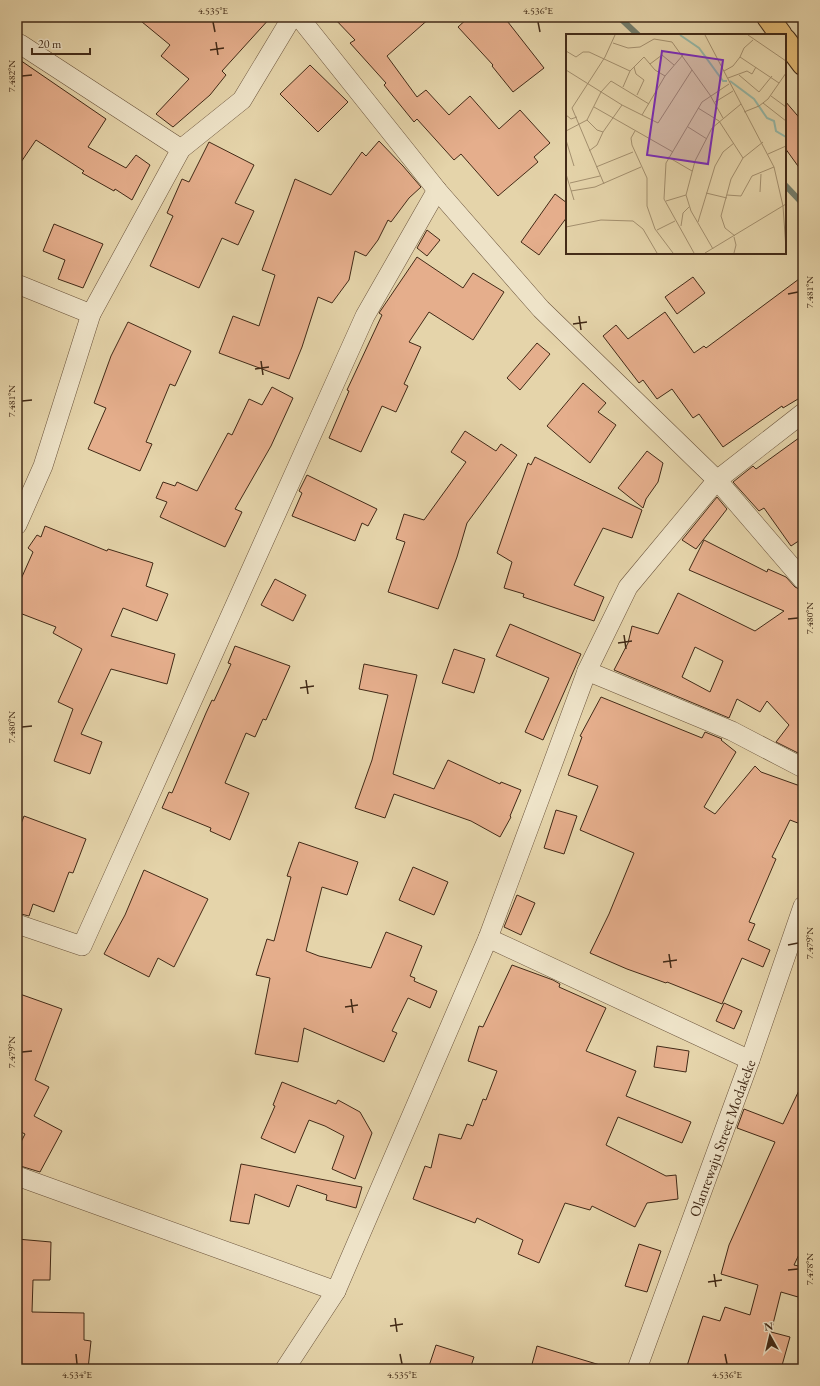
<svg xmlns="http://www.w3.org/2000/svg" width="820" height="1386" viewBox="0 0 820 1386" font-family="'EB Garamond',serif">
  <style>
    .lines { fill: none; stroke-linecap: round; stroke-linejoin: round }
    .stream { stroke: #747f6e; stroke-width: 6 }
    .building { fill: #e5ae8c; stroke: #422a17; fill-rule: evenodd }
    .minor-casing { stroke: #6b543c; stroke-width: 20 }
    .primary-casing { stroke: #422a17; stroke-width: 24 }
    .minor { stroke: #eee3c8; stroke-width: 19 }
    .primary { stroke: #e2ba75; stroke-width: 22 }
    .ticks { fill: none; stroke: #422a17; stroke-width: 1.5 }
    .labels { text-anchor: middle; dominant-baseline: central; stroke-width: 3; stroke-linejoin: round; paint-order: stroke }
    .street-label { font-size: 15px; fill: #422a17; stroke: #eee3c8 }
    .inset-river { fill: none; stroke: #96b8a8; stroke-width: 2 }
    .inset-road { fill: none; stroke: #a4906f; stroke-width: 1 }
    .view { fill: #7b2cbf; fill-opacity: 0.15; stroke: #7b2cbf; stroke-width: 2 }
    .inset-edge { fill: none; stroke: #422a17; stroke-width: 2 }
    .neatline { fill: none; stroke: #422a17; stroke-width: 1.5 }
    .ticks-label { font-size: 10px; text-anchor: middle; fill: #422a17 }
  </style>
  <rect width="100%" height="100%" fill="#e5d4aa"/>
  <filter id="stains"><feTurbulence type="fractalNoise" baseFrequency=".005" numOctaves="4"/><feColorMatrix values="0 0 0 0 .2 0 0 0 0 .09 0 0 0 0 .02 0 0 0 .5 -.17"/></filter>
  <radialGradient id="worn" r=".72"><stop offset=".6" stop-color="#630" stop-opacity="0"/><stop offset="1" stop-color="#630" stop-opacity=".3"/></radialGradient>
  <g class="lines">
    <path class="stream" d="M 619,17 L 638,35
      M 785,185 L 803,204"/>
  </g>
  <path class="building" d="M 136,17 L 271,17 L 222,71 L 226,75 L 210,95 L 173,127 L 156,114 L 189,79 L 161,56 L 170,45 Z
    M 333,17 L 431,17 L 387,56 L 417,97 L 426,90 L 449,115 L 470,96 L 499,129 L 520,110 L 550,143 L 534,157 L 538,162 L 498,196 L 461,154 L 454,160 L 417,119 L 414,122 L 384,85 L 386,83 L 350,43 L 355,40 Z
    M 469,17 L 504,17 L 544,68 L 513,92 L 492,66 L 493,65 L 458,27 Z
    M 17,58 L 106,119 L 88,147 L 126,168 L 136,155 L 150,165 L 132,200 L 115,189 L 114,191 L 82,173 L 84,171 L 36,140 L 17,168 Z
    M 310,65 L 348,102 L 318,132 L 280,94 Z
    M 785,101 L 803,122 L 803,173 L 785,148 Z
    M 379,141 L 403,166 L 421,187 L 409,198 L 391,222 L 388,220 L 378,240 L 366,256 L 355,251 L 349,280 L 332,303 L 318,297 L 302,347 L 289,379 L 219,353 L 233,316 L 259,326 L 275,275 L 262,270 L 295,179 L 331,195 L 362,152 L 366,156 Z
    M 209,142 L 254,165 L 235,203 L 254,211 L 238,245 L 222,238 L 199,288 L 150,266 L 173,216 L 167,213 L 182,179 L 189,182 Z
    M 555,194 L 567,203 L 567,217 L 539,255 L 521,242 Z
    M 54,224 L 103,244 L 83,288 L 58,279 L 65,260 L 43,251 Z
    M 427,230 L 440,240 L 427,256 L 417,248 Z
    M 417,257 L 463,288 L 473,273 L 504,292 L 473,340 L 429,312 L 409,342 L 421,347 L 404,384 L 408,386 L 396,412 L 382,406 L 361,452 L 329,438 L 349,391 L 347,390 L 382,315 L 379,313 Z
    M 803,276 L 803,396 L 783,408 L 782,406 L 723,447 L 699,414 L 693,418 L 672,389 L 657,399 L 643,380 L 639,383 L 603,336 L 616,325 L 628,339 L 665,312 L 694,353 L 704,346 L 706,348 L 725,334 Z
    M 693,277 L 705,293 L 677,314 L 665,297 Z
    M 128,322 L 191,351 L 175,386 L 170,384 L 146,442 L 152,444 L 140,471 L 88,449 L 106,408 L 94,403 L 111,356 Z
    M 537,343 L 550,354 L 520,390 L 507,378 Z
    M 583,383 L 606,403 L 598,412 L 616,425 L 590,463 L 547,426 Z
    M 272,387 L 293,398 L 271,446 L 235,509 L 242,512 L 225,547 L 160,517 L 167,502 L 156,498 L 163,482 L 175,486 L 177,482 L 197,491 L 228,433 L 232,435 L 249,399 L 262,405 Z
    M 465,431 L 496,451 L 501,444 L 517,455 L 467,523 L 457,557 L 438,609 L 388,592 L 405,542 L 396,539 L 404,514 L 424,520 L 466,462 L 451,452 Z
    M 803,435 L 803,538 L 791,546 L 764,508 L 759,511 L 733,482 L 753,466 L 756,469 Z
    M 647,451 L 663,463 L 658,482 L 646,499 L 643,508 L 618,488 Z
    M 535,457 L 642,510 L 632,538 L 603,528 L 574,585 L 604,597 L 594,621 L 523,597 L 524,594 L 504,588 L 512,562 L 497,553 L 528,463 L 531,465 Z
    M 307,475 L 377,509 L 368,526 L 362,523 L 355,541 L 292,516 L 302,493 L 299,491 Z
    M 717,497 L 727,509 L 696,549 L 682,540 Z
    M 45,526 L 107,551 L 108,549 L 153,563 L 146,586 L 168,594 L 157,621 L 123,608 L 111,636 L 175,654 L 167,684 L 111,669 L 81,734 L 102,742 L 90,774 L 54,761 L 73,709 L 58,702 L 82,649 L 53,633 L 56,627 L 17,612 L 17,588 L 33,552 L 28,548 L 37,535 L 41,537 Z
    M 704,540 L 767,572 L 768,569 L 786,577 L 795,587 L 803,591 L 803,750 L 800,754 L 776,742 L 789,725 L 767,701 L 760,712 L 737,699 L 729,718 L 614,670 L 628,643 L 632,626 L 658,634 L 678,593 L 755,631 L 784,611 L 689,570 ZM 695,647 L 723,661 L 710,692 L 682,677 Z
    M 275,579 L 306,595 L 293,621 L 261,605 Z
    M 510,624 L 581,654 L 543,740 L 525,732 L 549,678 L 496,656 Z
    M 235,646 L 290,666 L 266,720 L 263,719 L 255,737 L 246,733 L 225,783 L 249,793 L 230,840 L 210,831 L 211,828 L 162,808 L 169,792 L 172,793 L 206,713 L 212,700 L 214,701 L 231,664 L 228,663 Z
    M 454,649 L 485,659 L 474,693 L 442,683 Z
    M 364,664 L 417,675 L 393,774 L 434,789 L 448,760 L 500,784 L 501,782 L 521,790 L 510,816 L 511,817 L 500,837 L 471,821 L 394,794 L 385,818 L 355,808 L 372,760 L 388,695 L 359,689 Z
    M 601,697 L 702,738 L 705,732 L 722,739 L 721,740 L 736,752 L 704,807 L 715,814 L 755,766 L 761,772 L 803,787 L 803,825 L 790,820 L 772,857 L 776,859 L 749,922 L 755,924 L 748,940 L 770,950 L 763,967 L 742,958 L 722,1004 L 667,982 L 666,983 L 627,969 L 590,953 L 609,914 L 634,853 L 580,830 L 598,786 L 568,775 L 582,737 L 580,736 Z
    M 556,810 L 577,816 L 564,854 L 544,848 Z
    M 24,816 L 86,839 L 73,873 L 69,872 L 54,912 L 33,904 L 29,916 L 17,913 L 17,834 Z
    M 299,842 L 358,862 L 347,895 L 322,887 L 306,951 L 319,956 L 371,968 L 386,932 L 422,946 L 410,976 L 415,978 L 414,981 L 437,991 L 430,1008 L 408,998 L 392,1031 L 397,1033 L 384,1062 L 304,1028 L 298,1062 L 255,1054 L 270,978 L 256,975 L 267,939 L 274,941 L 291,877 L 287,876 Z
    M 413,867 L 448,882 L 434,915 L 399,900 Z
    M 144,870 L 208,899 L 174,967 L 158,958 L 149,977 L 104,954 L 125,915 Z
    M 517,895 L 535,903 L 521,935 L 504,927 Z
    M 512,965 L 553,980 L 560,984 L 559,987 L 606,1008 L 586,1051 L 636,1071 L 626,1096 L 691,1122 L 682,1143 L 618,1117 L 606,1145 L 666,1176 L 676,1175 L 678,1199 L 647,1203 L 635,1227 L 592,1206 L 590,1210 L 565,1203 L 539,1263 L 518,1254 L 523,1240 L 477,1218 L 475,1223 L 413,1199 L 425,1166 L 431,1168 L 439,1134 L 461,1139 L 467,1124 L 473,1126 L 483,1099 L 486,1100 L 497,1071 L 468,1061 L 479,1026 L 483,1027 Z
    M 17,993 L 62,1009 L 35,1080 L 49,1087 L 34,1116 L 62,1131 L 40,1172 L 17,1165 L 17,1150 L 25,1134 L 17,1130 Z
    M 724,1003 L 742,1011 L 734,1029 L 716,1021 Z
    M 657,1046 L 689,1051 L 686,1072 L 654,1067 Z
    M 282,1082 L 336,1104 L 338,1100 L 360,1112 L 372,1133 L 355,1179 L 332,1169 L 344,1136 L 325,1126 L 309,1120 L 295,1153 L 261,1138 L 275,1106 L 273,1105 Z
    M 803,1082 L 803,1246 L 794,1265 L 803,1267 L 803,1279 L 798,1297 L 781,1292 L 771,1332 L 790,1337 L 781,1369 L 686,1369 L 703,1316 L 720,1321 L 725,1307 L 750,1315 L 758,1285 L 721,1274 L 729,1245 L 775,1142 L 737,1128 L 744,1109 L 783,1124 Z
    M 241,1164 L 362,1187 L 356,1208 L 326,1200 L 327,1195 L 297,1185 L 289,1207 L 255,1194 L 249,1224 L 230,1221 Z
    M 17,1239 L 51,1242 L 50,1280 L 33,1280 L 32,1312 L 84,1313 L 84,1340 L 91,1341 L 88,1369 L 17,1369 Z
    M 639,1244 L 661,1251 L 647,1292 L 625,1286 Z
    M 436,1345 L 474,1357 L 470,1369 L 428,1369 Z
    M 537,1346 L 600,1365 L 600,1369 L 547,1369 L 532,1364 Z"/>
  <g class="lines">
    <defs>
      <g id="minor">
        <path d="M 299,17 L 437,190 L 541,309 L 717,480 L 803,580"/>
        <path d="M 17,43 L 20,44 L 181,149"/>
        <path d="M 17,284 L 91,314"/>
        <path d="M 17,525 L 43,466 L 91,314 L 181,149 L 242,100 L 292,17"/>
        <path d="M 587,671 L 732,731 L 803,768"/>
        <path d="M 17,924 L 82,946 L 365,316 L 437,190"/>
        <path d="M 488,938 L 750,1060"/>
        <path d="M 17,1176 L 336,1291"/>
        <path d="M 285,1369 L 336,1291 L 488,938 L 587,671 L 628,587 L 717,480 L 803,413"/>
        <path id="s1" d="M 637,1369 L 750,1060 L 803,906"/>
      </g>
      <path id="primary" d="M 768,17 L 781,35
        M 785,40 L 803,64"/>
    </defs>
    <use href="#minor" class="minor-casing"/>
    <use href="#primary" class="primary-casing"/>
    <use href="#minor" class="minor"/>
    <use href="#primary" class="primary"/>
  </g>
  <path class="ticks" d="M 213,22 L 215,32M 538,22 L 540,32M 216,42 L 218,55M 210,50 L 224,48M 22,76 L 32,75M 788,294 L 798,292M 579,316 L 581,330M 573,324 L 587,322M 261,361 L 263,375M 255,369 L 269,367M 22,401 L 32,400M 788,619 L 798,618M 624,635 L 626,649M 618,643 L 632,641M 306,680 L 308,694M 300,688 L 314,686M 22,727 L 32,726M 788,945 L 798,943M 669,954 L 671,968M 663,962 L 677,960M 351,999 L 353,1013M 345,1007 L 358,1005M 22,1052 L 32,1051M 788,1270 L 798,1269M 714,1274 L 716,1287M 708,1282 L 722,1280M 395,1318 L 397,1332M 390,1326 L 403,1324M 76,1354 L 77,1364M 400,1354 L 402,1364M 725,1354 L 727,1364"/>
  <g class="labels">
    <g class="street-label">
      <text stroke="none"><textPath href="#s1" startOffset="246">Olanrewaju Street Modakeke</textPath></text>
    </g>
  </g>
  <g transform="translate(566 34)">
    <rect width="220" height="220" fill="#e5d4aa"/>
    <path class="inset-river" d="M 114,1 L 133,14 L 157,47 L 161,47M 164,47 L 188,65 L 201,84 L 208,87 L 210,97 L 220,103"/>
    <path class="inset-road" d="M 139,1 L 208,133 L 217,172 L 220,215M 182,1 L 220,27M 187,6 L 178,14 L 174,23 L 213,49M 47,9 L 62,14 L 74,13 L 88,5 L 106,8 L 144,61 L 157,84M 0,17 L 10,23 L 17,18 L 23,18 L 64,37 L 78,23 L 89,36 L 99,42M 84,30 L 96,21 L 108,31M 68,33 L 70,40 L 78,46 L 71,61M 0,36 L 56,71 L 92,89 L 126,36M 158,37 L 167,32 L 174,23M 173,41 L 193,58 L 206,42M 162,44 L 181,37 L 186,40 L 190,33M 57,53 L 64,37M 205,62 L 220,73M 149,68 L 167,57M 197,69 L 220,87M 28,73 L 107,118M 132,74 L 153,87 L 177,124M 178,78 L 193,72 L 202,65 L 220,39M 0,81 L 5,85 L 11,83M 76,81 L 99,42 L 117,21M 21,86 L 31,96 L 37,98 L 56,71M 122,93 L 141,105M 0,97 L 21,86 L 35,58 L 45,47 L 83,70M 69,97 L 65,104 L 66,111 L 81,144 L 81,172 L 89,195 L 107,219M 0,106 L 8,132M 23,117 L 31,111 L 37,98M 202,120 L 220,112M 102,123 L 126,137M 30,133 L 67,118M 0,140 L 8,166M 4,149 L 34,142M 38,150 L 6,74 L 39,23 L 49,1M 5,157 L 29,153 L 75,133M 194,158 L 195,140M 140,159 L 161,164M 161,161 L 175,162 L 186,142 L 208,133M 100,167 L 120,161M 132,188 L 149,132 L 157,118 L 168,109M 115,192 L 117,179 L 123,173M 0,193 L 35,186 L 67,187 L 77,195 L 91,219M 91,196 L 109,187M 169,202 L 159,194 L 155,182 L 165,145 L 177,124 L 197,108M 168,203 L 170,211 L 168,219M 147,215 L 125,177 L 120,161 L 129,127 L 146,94 L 175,70M 128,219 L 98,165 L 100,129 L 136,68 L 163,50M 139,219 L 220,170"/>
    <path class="view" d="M 96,17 L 157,26 L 142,130 L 81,121 Z"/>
    <rect width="220" height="220" class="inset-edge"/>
  </g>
  <rect width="820" height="1386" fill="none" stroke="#e5d4aa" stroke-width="44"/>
  <g transform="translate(770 1336) rotate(352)" stroke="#eee3c8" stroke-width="3" paint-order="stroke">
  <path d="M0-3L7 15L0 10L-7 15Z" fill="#422a17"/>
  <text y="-6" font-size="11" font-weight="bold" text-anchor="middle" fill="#422a17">N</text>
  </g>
  <path d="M32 48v6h58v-6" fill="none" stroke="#422a17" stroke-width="2"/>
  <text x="38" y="48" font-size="12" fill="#422a17" stroke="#eee3c8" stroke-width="3" paint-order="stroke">20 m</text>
  <rect x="22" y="22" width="776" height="1342" class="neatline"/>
  <g class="ticks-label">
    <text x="213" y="14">4.535°E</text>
    <text x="538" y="14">4.536°E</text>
    <text transform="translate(11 76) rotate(-90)" y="4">7.482°N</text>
    <text transform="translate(809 292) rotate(-90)" y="4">7.481°N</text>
    <text transform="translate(11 401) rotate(-90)" y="4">7.481°N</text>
    <text transform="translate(809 618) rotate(-90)" y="4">7.480°N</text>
    <text transform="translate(11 727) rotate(-90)" y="4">7.480°N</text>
    <text transform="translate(809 943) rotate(-90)" y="4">7.479°N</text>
    <text transform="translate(11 1052) rotate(-90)" y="4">7.479°N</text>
    <text transform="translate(809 1269) rotate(-90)" y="4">7.478°N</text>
    <text x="77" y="1378">4.534°E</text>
    <text x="402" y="1378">4.535°E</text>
    <text x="727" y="1378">4.536°E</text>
  </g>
  <rect width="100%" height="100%" filter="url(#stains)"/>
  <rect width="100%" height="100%" fill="url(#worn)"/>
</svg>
